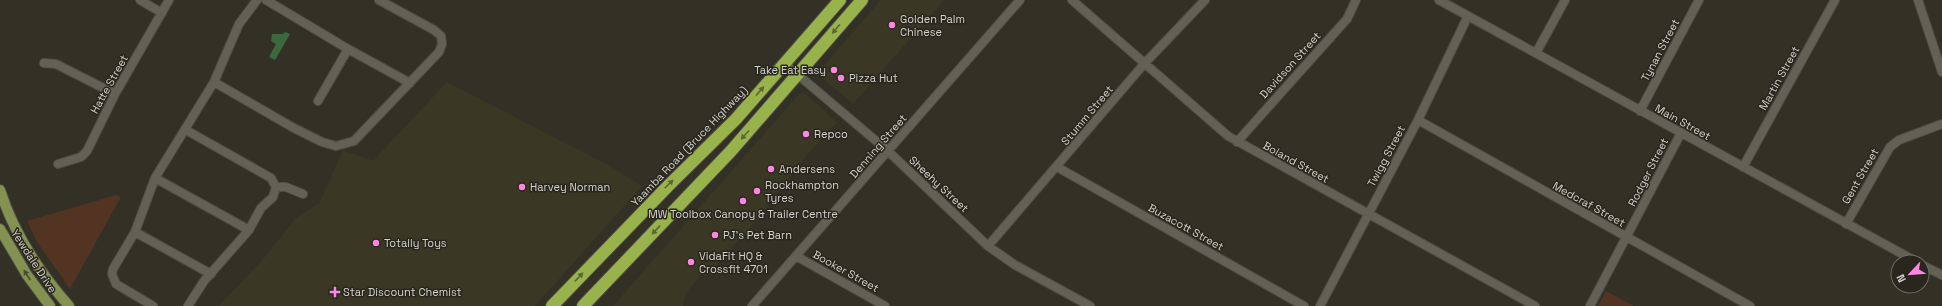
<svg xmlns="http://www.w3.org/2000/svg" width="1942" height="306" viewBox="0 0 1942 306" font-family="'Space Grotesk',sans-serif">
  <style>
    .built { fill: #3a3725 }
    .green { fill: #533321 }
    .water { fill: #3c6840 }
    .lines { fill: none; stroke-linecap: round; stroke-linejoin: round }
    .minor-casing { stroke: #4f4d44; stroke-width: 10 }
    .major-casing { stroke: #4f4d44; stroke-width: 12 }
    .highway-casing { stroke: #4f4d44; stroke-width: 14 }
    .minor { stroke: #636155; stroke-width: 8 }
    .major { stroke: #839250; stroke-width: 10 }
    .highway { stroke: #99b34c; stroke-width: 12 }
    .oneway { fill: #5b6632 }
    .oneway2 { fill: #484c2f }
    .poi-dot { fill: #fd86e2; stroke: #29271d; stroke-width: 1.5 }
    .labels { text-anchor: middle; dominant-baseline: central; stroke-width: 3; stroke-linejoin: round; paint-order: stroke }
    .poi-label { font-size: 11px; fill: #d3d1cb; stroke: #29271d; text-anchor: start }
    .street-label { font-size: 11px; fill: #d3d1cb; stroke: #29271d }
  </style>
  <rect width="100%" height="100%" fill="#333126"/>
  <path class="built" d="M 881,0 L 944,0 L 853,104 L 817,73 Z
    M 447,82 L 608,165 L 642,186 L 535,306 L 219,306 L 264,258 L 295,219 L 320,202 L 343,150 L 373,161 Z
    M 804,93 L 837,122 L 807,155 L 756,221 L 712,270 L 708,267 L 686,293 L 683,306 L 613,306 L 799,94 Z"/>
  <path class="green" d="M 116,195 L 121,197 L 70,289 L 37,242 L 27,221 Z
    M 1606,291 L 1634,306 L 1598,306 Z"/>
  <path class="water" d="M 285,32 L 290,34 L 275,60 L 269,57 L 276,44 L 271,41 L 272,34 L 283,34 Z"/>
  <g class="lines">
    <defs>
      <path id="minor" d="M 140,0 L 162,13
        M 266,0 L 348,49 L 410,83
        M 1072,0 L 1228,136 L 1535,306
        M 1439,0 L 1917,262
        M 1918,0 L 1942,72
        M 1536,53 L 1565,0
        M 44,63 L 56,64 L 115,94
        M 784,63 L 888,151 L 988,246 L 1015,265 L 1090,306
        M 214,82 L 292,127 L 322,142 L 336,146 L 354,141 L 439,52 L 442,44 L 441,36 L 434,30 L 379,0
        M 318,101 L 348,49
        M 1640,111 L 1699,0
        M 1418,120 L 1750,306
        M 186,130 L 271,178 L 276,187 L 273,197 L 261,208 L 249,230 L 204,281 L 188,306
        M 1237,142 L 1347,19 L 1356,0
        M 58,164 L 81,157 L 87,151 L 115,94 L 169,0
        M 1057,167 L 1304,306
        M 1743,167 L 1835,0
        M 155,178 L 249,230
        M 276,187 L 286,187 L 303,194
        M 1846,224 L 1890,147 L 1899,140 L 1942,124
        M 135,232 L 211,274
        M 988,246 L 1144,64 L 1205,0
        M 796,256 L 885,306
        M 1922,265 L 1942,275
        M 153,306 L 116,284 L 112,274 L 113,269 L 135,232 L 155,178 L 214,82 L 239,24 L 257,0
        M 752,306 L 1020,0
        M 1320,306 L 1418,120 L 1468,16
        M 1590,306 L 1681,133"/>
      <path id="major" d="M 0,190 C 14,234 39,272 69,306
        M 0,229 L 27,275 L 50,306"/>
      <path id="highway" d="M 552,306 L 669,185 L 736,119 L 840,0
        M 583,306 L 731,151 L 862,0"/>
    </defs>
    <use href="#minor" class="minor-casing"/>
    <use href="#major" class="major-casing"/>
    <use href="#highway" class="highway-casing"/>
    <use href="#minor" class="minor"/>
    <use href="#major" class="major"/>
    <use href="#highway" class="highway"/>
  </g>
  <defs><path id="oneway-solid" d="M-6-.8H1V-3.2L6.5 0L1 3.2V.8H-6Z"/></defs>
  <g class="oneway">
    <use href="#oneway-solid" transform="translate(836 29) rotate(130)"/>
    <use href="#oneway-solid" transform="translate(760 91) rotate(-49)"/>
    <use href="#oneway-solid" transform="translate(745 135) rotate(132)"/>
    <use href="#oneway-solid" transform="translate(669 184) rotate(-45)"/>
    <use href="#oneway-solid" transform="translate(656 230) rotate(133)"/>
    <use href="#oneway-solid" transform="translate(579 277) rotate(-47)"/>
  </g>
  <use class="oneway2" href="#oneway-solid" transform="translate(27 275) rotate(-123)"/>
  <g class="poi-dot">
    <circle cx="892" cy="25" r="4"/>
    <circle cx="834" cy="70" r="4"/>
    <circle cx="841" cy="78" r="4"/>
    <circle cx="806" cy="134" r="4"/>
    <circle cx="771" cy="169" r="4"/>
    <circle cx="522" cy="187" r="4"/>
    <circle cx="757" cy="191" r="4"/>
    <circle cx="743" cy="201" r="4"/>
    <circle cx="715" cy="235" r="4"/>
    <circle cx="376" cy="243" r="4"/>
    <circle cx="691" cy="262" r="4"/>
    <path d="M333 286h4v4h4v4h-4v4h-4v-4h-4v-4h4z"/>
  </g>
  <g class="labels">
    <g class="poi-label">
      <text x="900" y="19">Golden Palm<tspan x="900" dy="13">Chinese</tspan></text>
      <text x="826" y="70" text-anchor="end">Take Eat Easy</text>
      <text x="849" y="78">Pizza Hut</text>
      <text x="814" y="134">Repco</text>
      <text x="779" y="169">Andersens</text>
      <text x="765" y="185">Rockhampton<tspan x="765" dy="13">Tyres</tspan></text>
      <text x="530" y="187">Harvey Norman</text>
      <text x="743" y="214" text-anchor="middle">MW Toolbox Canopy &amp; Trailer Centre</text>
      <text x="723" y="235">PJ's Pet Barn</text>
      <text x="384" y="243">Totally Toys</text>
      <text x="699" y="256">VidaFit HQ &amp;<tspan x="699" dy="13">Crossfit 4701</tspan></text>
      <text x="343" y="292">Star Discount Chemist</text>
    </g>
    <g class="street-label">
      <text transform="translate(1660 50) rotate(-62)">Tynan Street</text>
      <text transform="translate(1290 65) rotate(-48)">Davidson Street</text>
      <text transform="translate(1779 78) rotate(-61)">Martin Street</text>
      <text transform="translate(109 84) rotate(-61)">Hatte Street</text>
      <text transform="translate(1087 115) rotate(-50)">Stumm Street</text>
      <text transform="translate(1683 122) rotate(29)">Main Street</text>
      <text transform="translate(689 146) rotate(-46)">Yaamba Road (Bruce Highway)</text>
      <text transform="translate(878 146) rotate(-49)">Denning Street</text>
      <text transform="translate(1386 156) rotate(-62)">Twigg Street</text>
      <text transform="translate(1296 162) rotate(29)">Boland Street</text>
      <text transform="translate(1648 172) rotate(-63)">Rodger Street</text>
      <text transform="translate(1860 176) rotate(-60)">Gent Street</text>
      <text transform="translate(939 184) rotate(43)">Sheehy Street</text>
      <text transform="translate(1589 204) rotate(29)">Medcraf Street</text>
      <text transform="translate(1186 227) rotate(29)">Buzacott Street</text>
      <text transform="translate(34 261) rotate(57)">Yewdale Drive</text>
      <text transform="translate(846 271) rotate(29)">Booker Street</text>
    </g>
  </g>
  <g transform="translate(1910 274) rotate(244)"><circle r="19" fill="#29271d" stroke="#6d6b63"/>
  <path d="M0-3L7 15L0 10L-7 15Z" fill="#fd86e2"/>
  <text y="-6" font-size="11" font-weight="bold" text-anchor="middle" fill="#d3d1cb">N</text>
  </g>
</svg>
